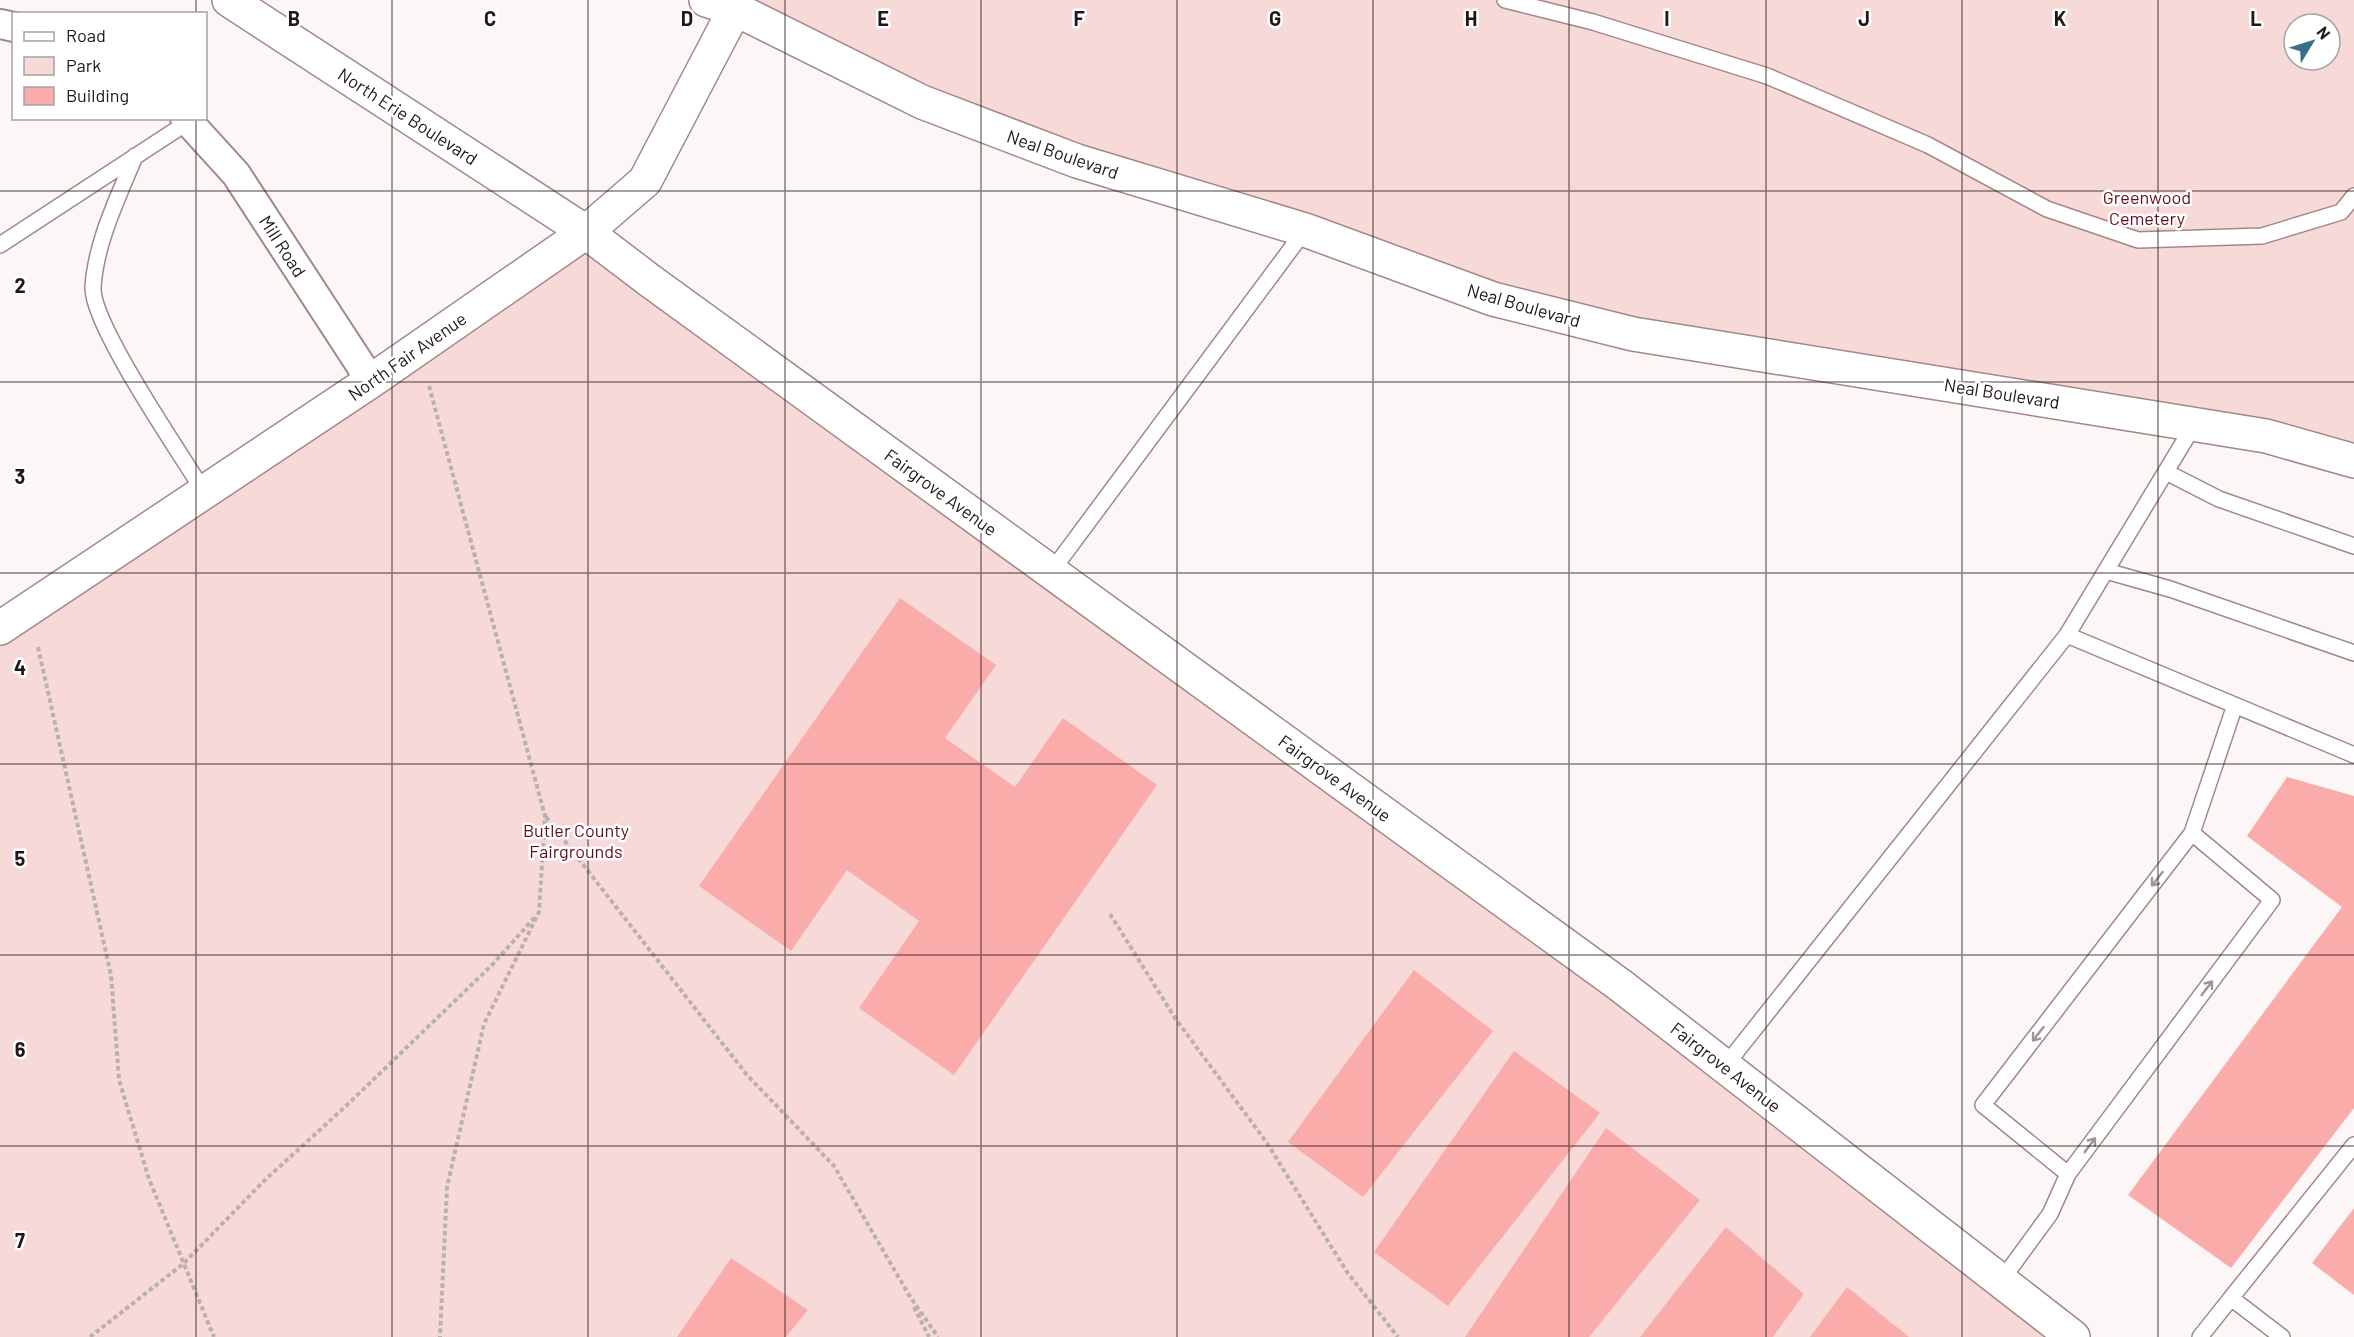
<svg xmlns="http://www.w3.org/2000/svg" width="2354" height="1337" viewBox="0 0 2354 1337" font-family="Barlow,sans-serif">
  <style>
    .green { fill: #f7d9d8; fill-rule: evenodd }
    .building { fill: #faacaa }
    .lines { fill: none; stroke-linecap: round; stroke-linejoin: round }
    .lane-casing { stroke: #a38786; stroke-width: 18 }
    .street-casing { stroke: #a38786; stroke-width: 32 }
    .secondary-casing { stroke: #a38786; stroke-width: 36 }
    .highway-casing { stroke: #a38786; stroke-width: 36 }
    .path { stroke: #b9b1b1; stroke-width: 4; stroke-dasharray: 4.5 3; stroke-linecap: butt }
    .lane { stroke: #fff; stroke-width: 15 }
    .street { stroke: #fff; stroke-width: 28 }
    .secondary { stroke: #fff; stroke-width: 33 }
    .highway { stroke: #fff; stroke-width: 33 }
    .oneway { stroke: #9c9797 }
    .grid { fill: none; stroke: #221717; stroke-width: 1.5; stroke-opacity: 0.55 }
    .labels { text-anchor: middle; dominant-baseline: central; stroke-width: 5; stroke-linejoin: round; paint-order: stroke }
    .street-label { font-size: 18px; fill: #221717; stroke: #fff }
    .park-label { font-size: 18px; fill: #670b19; stroke: #fff }
    .grid-label { font-size: 20px; text-anchor: middle; font-weight: bold; fill: #221717; stroke: #fff; stroke-width: 5; stroke-linejoin: round; paint-order: stroke }
  </style>
  <rect width="100%" height="100%" fill="#fdf6f6"/>
  <path class="green" d="M 706,0 L 2354,0 L 2354,461 L 1633,334 L 1077,161 ZM 2294,24 L 2330,24 L 2330,60 L 2294,60 Z
    M 586,232 L 2073,1337 L 0,1337 L 0,628 Z"/>
  <path class="building" d="M 900,598 L 996,665 L 945,738 L 1015,787 L 1063,718 L 1157,785 L 954,1075 L 859,1008 L 919,921 L 847,870 L 791,951 L 699,886 Z
    M 2287,777 L 2354,796 L 2354,1108 L 2231,1268 L 2128,1195 L 2342,907 L 2247,836 Z
    M 1414,970 L 1493,1031 L 1363,1197 L 1288,1142 Z
    M 1514,1051 L 1600,1113 L 1448,1306 L 1374,1252 Z
    M 1606,1128 L 1700,1200 L 1589,1337 L 1465,1337 Z
    M 2354,1208 L 2354,1295 L 2312,1263 Z
    M 1726,1227 L 1804,1294 L 1773,1337 L 1640,1337 Z
    M 731,1258 L 808,1310 L 786,1337 L 677,1337 Z
    M 1847,1287 L 1909,1337 L 1810,1337 Z"/>
  <g class="lines">
    <defs>
      <path id="lane" d="M 1505,0 L 1593,22 L 1767,76 L 1928,145 L 2047,209 L 2138,240 L 2262,236 L 2341,212 L 2354,196
        M 135,156 C 118,198 96,241 93,287 C 91,324 181,454 204,492
        M 0,245 L 188,122
        M 2166,472 L 2219,499 L 2354,546
        M 2106,571 L 2170,589 L 2354,653
        M 1051,572 L 1305,230
        M 2067,635 L 2194,425
        M 2192,833 L 2272,900 L 2068,1174 L 1983,1105 L 2192,833 L 2235,705
        M 1725,1066 L 2067,635 L 2354,755
        M 2001,1281 L 2050,1214 L 2068,1174
        M 2231,1298 L 2354,1145
        M 2200,1337 L 2231,1298 L 2282,1337"/>
      <path id="street" d="M 0,24 L 14,27
        M 185,118 L 236,174 L 371,381"/>
      <path id="secondary" d="M 706,0 L 735,9 L 922,102 L 1077,161 L 1305,230 L 1493,299 L 1633,334 L 2266,436 L 2354,461
        M 0,628 L 371,381 L 586,232 L 645,181 L 735,9"/>
      <path id="highway" d="M 229,0 L 586,232 L 649,280 L 1620,985 L 2073,1337"/>
    </defs>
    <use href="#lane" class="lane-casing"/>
    <use href="#street" class="street-casing"/>
    <use href="#secondary" class="secondary-casing"/>
    <use href="#highway" class="highway-casing"/>
    <path class="path" d="M 429,386 L 545,816 L 539,912 L 484,1024 L 447,1187 L 440,1337
      M 38,647 L 111,975 L 119,1080 L 149,1179 L 214,1337
      M 546,817 L 747,1075 L 834,1166 L 909,1295 L 938,1337
      M 1110,914 L 1175,1018 L 1267,1143 L 1347,1272 L 1398,1337
      M 914,1307 L 929,1337
      M 90,1337 L 183,1264 L 266,1179 L 346,1106 L 492,965 L 535,917"/>
    <use href="#lane" class="lane"/>
    <use href="#street" class="street"/>
    <use href="#secondary" class="secondary"/>
    <use href="#highway" class="highway"/>
  </g>
  <defs><path id="oneway-shaft" d="M-6 0H5M1.5-3L5.5 0L1.5 3" fill="none" stroke-width="1.6" stroke-linecap="round" stroke-linejoin="round" transform="scale(1.5)"/></defs>
  <g class="oneway">
    <use href="#oneway-shaft" transform="translate(2157 879) rotate(128)"/>
    <use href="#oneway-shaft" transform="translate(2207 988) rotate(-53)"/>
    <use href="#oneway-shaft" transform="translate(2038 1034) rotate(128)"/>
    <use href="#oneway-shaft" transform="translate(2090 1145) rotate(-53)"/>
  </g>
  <path class="grid" d="M 196,0 L 196,14M 392,0 L 392,1337M 588,0 L 588,1337M 785,0 L 785,1337M 981,0 L 981,1337M 1177,0 L 1177,1337M 1373,0 L 1373,1337M 1569,0 L 1569,1337M 1766,0 L 1766,1337M 1962,0 L 1962,1337M 2158,0 L 2158,1337M 196,118 L 196,1337M 0,191 L 2354,191M 0,382 L 2354,382M 0,573 L 2354,573M 0,764 L 2354,764M 0,955 L 2354,955M 0,1146 L 2354,1146"/>
  <g class="labels">
    <g class="street-label">
      <text transform="translate(408 116) rotate(33)">North Erie Boulevard</text>
      <text transform="translate(1063 154) rotate(19)">Neal Boulevard</text>
      <text transform="translate(283 246) rotate(57)">Mill Road</text>
      <text transform="translate(1524 305) rotate(16)">Neal Boulevard</text>
      <text transform="translate(407 356) rotate(-35)">North Fair Avenue</text>
      <text transform="translate(2002 393) rotate(9)">Neal Boulevard</text>
      <text transform="translate(941 492) rotate(36)">Fairgrove Avenue</text>
      <text transform="translate(1335 778) rotate(36)">Fairgrove Avenue</text>
      <text transform="translate(1726 1067) rotate(38)">Fairgrove Avenue</text>
    </g>
    <g class="park-label">
      <text x="2147" y="197">Greenwood<tspan x="2147" dy="21">Cemetery</tspan></text>
      <text x="576" y="830">Butler County<tspan x="576" dy="21">Fairgrounds</tspan></text>
    </g>
  </g>
  <g class="grid-label">
    <text x="294" y="26">B</text>
    <text x="490" y="26">C</text>
    <text x="687" y="26">D</text>
    <text x="883" y="26">E</text>
    <text x="1079" y="26">F</text>
    <text x="1275" y="26">G</text>
    <text x="1471" y="26">H</text>
    <text x="1667" y="26">I</text>
    <text x="1864" y="26">J</text>
    <text x="2060" y="26">K</text>
    <text x="2256" y="26">L</text>
    <text x="20" y="293">2</text>
    <text x="20" y="484">3</text>
    <text x="20" y="675">4</text>
    <text x="20" y="866">5</text>
    <text x="20" y="1057">6</text>
    <text x="20" y="1248">7</text>
  </g>
  <rect x="12" y="12" width="195" height="108" fill="#ffffff" stroke="#a7a2a2" stroke-width="1.5"/>
  <rect x="24" y="32" width="30" height="9" fill="#ffffff" stroke="#a7a2a2" stroke-width="1.5"/>
  <text x="66" y="42" font-size="18" fill="#221717">Road</text>
  <rect x="24" y="57" width="30" height="18" fill="#f7d9d8" stroke="#a7a2a2" stroke-width="1.5"/>
  <text x="66" y="72" font-size="18" fill="#221717">Park</text>
  <rect x="24" y="87" width="30" height="18" fill="#faacaa" stroke="#a7a2a2" stroke-width="1.5"/>
  <text x="66" y="102" font-size="18" fill="#221717">Building</text>
  <g transform="translate(2312 42) rotate(52)"><circle r="28" fill="#ffffff" stroke="#a7a2a2" stroke-width="1.5"/>
  <path d="M0-4.5L10 22L0 15L-10 22Z" fill="#37708a"/>
  <text y="-9" font-size="16" font-weight="bold" text-anchor="middle" fill="#221717">N</text>
  </g>
</svg>
